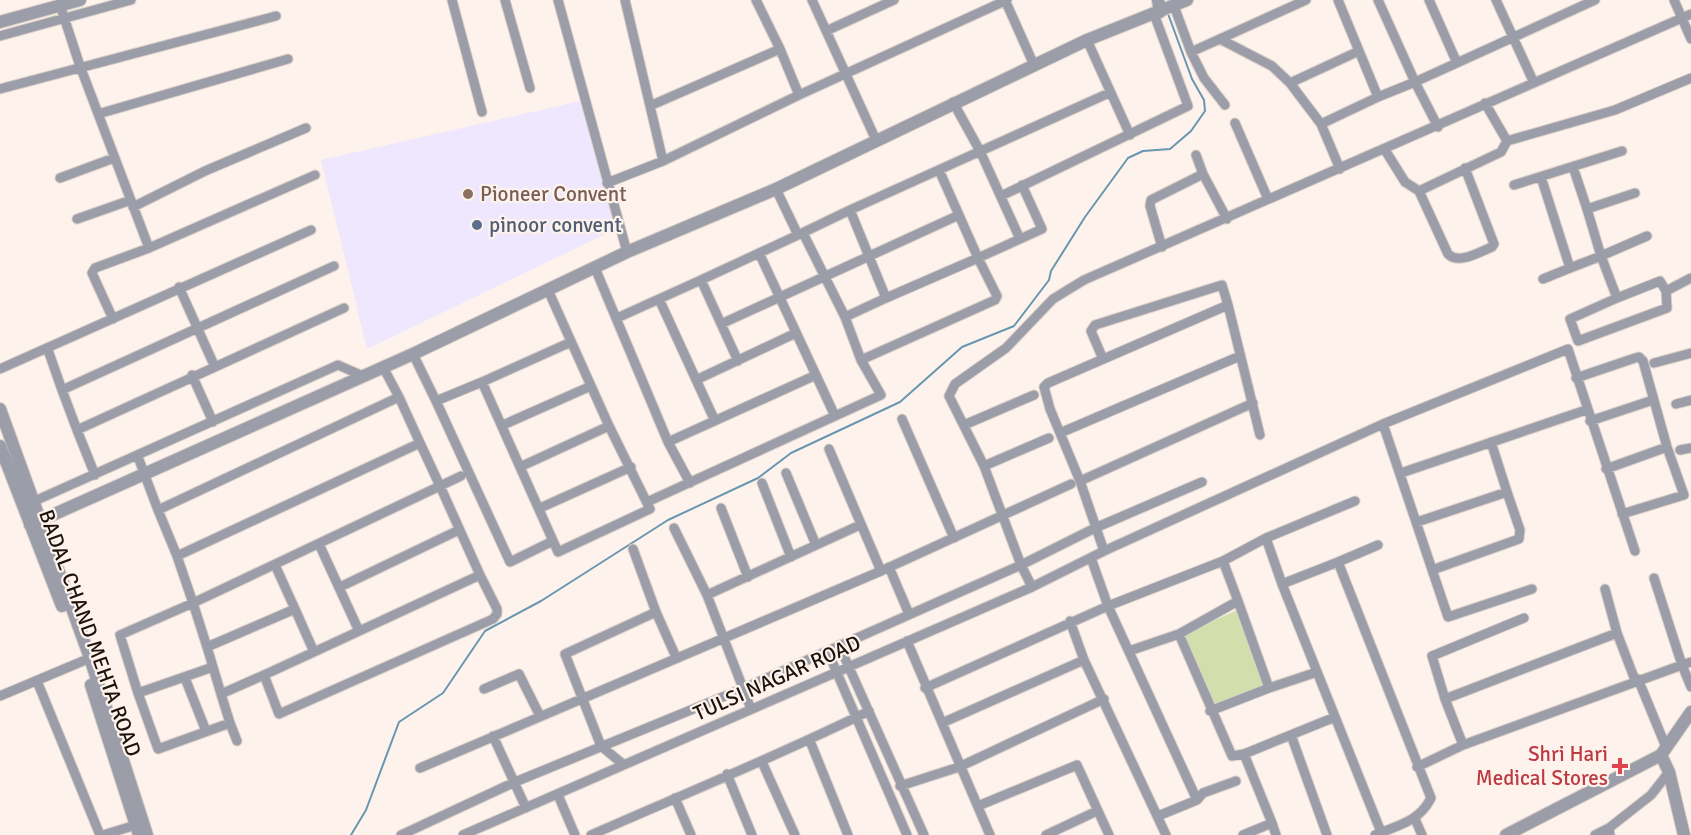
<svg xmlns="http://www.w3.org/2000/svg" width="1691" height="835" viewBox="0 0 1691 835" font-family="Signika,sans-serif">
  <style>
    .education { fill: #eee7fd }
    .green { fill: #d2deab }
    .lines { fill: none; stroke-linecap: round; stroke-linejoin: round }
    .stream { stroke: #6996b0; stroke-width: 2 }
    .minor-casing { stroke: #dacfc8; stroke-width: 11 }
    .tertiary-casing { stroke: #dacfc8; stroke-width: 14 }
    .minor { stroke: #9b9da8; stroke-width: 9 }
    .tertiary { stroke: #9b9da8; stroke-width: 12 }
    .education-dot { fill: #8d6e63; stroke: #fef3ec; stroke-width: 2 }
    .service-dot { fill: #5c6f8a; stroke: #fef3ec; stroke-width: 2 }
    .health-dot { fill: #e0444e; stroke: #fef3ec; stroke-width: 2 }
    .labels { text-anchor: middle; dominant-baseline: central; stroke-width: 4.5; stroke-linejoin: round; paint-order: stroke }
    .education-label { font-size: 21px; fill: #785e54; stroke: #fef3ec; text-anchor: start }
    .service-label { font-size: 21px; fill: #4e5e75; stroke: #fef3ec; text-anchor: start }
    .street-label { font-size: 21px; fill: #1b120c; stroke: #fef3ec }
    .health-label { font-size: 21px; fill: #be3a42; stroke: #fef3ec; text-anchor: end }
  </style>
  <rect width="100%" height="100%" fill="#fef3ec"/>
  <path class="education" d="M 580,101 L 618,228 L 367,349 L 321,160 Z"/>
  <path class="green" d="M 1237,610 L 1265,685 L 1212,705 L 1183,635 Z"/>
  <g class="lines">
    <path class="stream" d="M 351,835 L 366,810 L 399,722 L 443,693 L 485,631 L 541,601 L 668,520 L 758,478 L 791,453 L 900,402 L 962,347 L 1014,326 L 1049,280 L 1051,271 L 1085,217 L 1128,158 L 1143,151 L 1170,149 L 1191,131 L 1205,111 L 1204,100 L 1192,79 L 1167,11"/>
    <defs>
      <path id="minor" d="M 452,0 L 482,112
        M 505,0 L 530,88
        M 558,0 L 627,252
        M 812,0 L 876,140
        M 1005,0 L 1034,65
        M 1338,0 L 1378,97 L 1415,82 L 1438,127
        M 1378,0 L 1415,82 L 1595,0
        M 1429,0 L 1457,63
        M 1496,0 L 1534,83
        M 1674,0 L 1691,39
        M 60,5 L 80,66 L 149,248
        M 1174,6 L 1191,52 L 1306,0
        M 826,31 L 894,0
        M 0,36 L 131,0
        M 1220,39 L 1272,66 L 1290,83 L 1321,124
        M 1087,40 L 1130,135
        M 1191,52 L 1204,78 L 1225,105
        M 1290,83 L 1359,51
        M 0,89 L 276,16
        M 799,95 L 1007,0
        M 1485,103 L 1507,141
        M 652,105 L 780,49 L 756,0
        M 98,114 L 288,59
        M 1235,123 L 1268,199
        M 1385,150 L 1405,182 L 1419,191
        M 663,161 L 799,95 L 780,49
        M 1573,167 L 1587,209 L 1635,193
        M 1465,168 L 1494,244 L 1492,247 C 1479,252 1459,265 1448,254 L 1419,191 L 1501,152 L 1507,141 L 1615,110 L 1691,78
        M 1340,169 L 1321,124 L 1378,97
        M 939,170 L 978,258 L 1020,239 L 980,151 L 953,102
        M 1203,174 L 1227,219
        M 1541,177 L 1570,268 L 1601,256 L 1617,298 L 1570,319 L 1578,341 L 1667,308 L 1666,291 L 1660,281 L 1617,298
        M 60,178 L 114,158
        M 607,183 L 663,161 L 625,0
        M 1514,185 L 1622,151
        M 776,189 L 798,235 L 850,210
        M 1001,196 L 1188,106 L 1154,14
        M 133,207 L 205,171 L 306,128
        M 1587,209 L 1601,256 L 1647,236
        M 77,219 L 131,200
        M 1020,239 L 1042,229 L 1022,185
        M 1162,247 L 1150,206 L 1151,200 L 1203,174 L 1196,155
        M 760,255 L 835,416
        M 334,266 L 62,390 L 77,430 L 344,308
        M 595,268 L 668,442 L 690,483
        M 1543,279 L 1570,268
        M 179,287 L 214,365
        M 548,290 L 609,426 L 650,509 L 558,552 L 482,382 L 436,401 L 510,562 L 553,541
        M 1666,291 L 1691,278
        M 659,299 L 715,421
        M 845,317 L 886,298
        M 617,318 L 701,280
        M 113,319 L 92,273 L 95,268 L 149,248 L 315,175
        M 721,324 L 959,215
        M 48,350 L 62,390
        M 413,354 L 436,401
        M 1103,359 L 1091,331 L 1095,325 L 1222,285 L 1228,305
        M 861,360 L 995,300 L 997,296 L 978,258 L 886,298 L 850,210 L 1109,93
        M 738,361 L 701,280 L 798,235
        M 1654,363 L 1691,353
        M 0,369 L 311,230
        M 192,375 L 213,422
        M 1576,378 L 1635,358 L 1639,357 L 1643,361 L 1667,447 L 1684,495 L 1622,514
        M 696,380 L 796,333
        M 482,382 L 571,342
        M 399,397 L 420,443
        M 1676,404 L 1691,400
        M 902,419 L 954,538
        M 1590,421 L 1653,400
        M 1383,424 L 1448,617 L 1532,589
        M 503,425 L 591,386
        M 964,425 L 1034,395
        M 77,430 L 95,475
        M 1060,433 L 1240,356
        M 1260,435 L 1228,305 L 1048,383 L 1044,387 L 1050,409 L 1080,481 L 1104,551 L 1383,424 L 1568,349 L 1635,551
        M 668,442 L 816,375
        M 1680,450 L 1691,448
        M 138,457 L 158,510
        M 522,466 L 609,426
        M 984,466 L 1049,438
        M 1606,469 L 1667,447
        M 786,473 L 816,545
        M 1401,473 L 1586,410
        M 461,476 L 440,486 L 480,575
        M 1080,481 L 1253,403
        M 762,483 L 791,557
        M 647,502 L 881,395 L 861,360 L 845,317 L 803,233
        M 28,504 L 338,365 L 363,376
        M 540,508 L 631,467
        M 721,508 L 748,577
        M 1417,522 L 1507,492 L 1491,442
        M 674,528 L 707,595 L 751,709
        M 1266,538 L 1282,584 L 1381,832
        M 319,544 L 359,631
        M 1091,558 L 1108,606 L 1223,561 L 1238,601 L 1179,634 L 1129,651
        M 1223,561 L 1266,538 L 1355,501
        M 275,565 L 295,609
        M 889,567 L 909,614
        M 1432,570 L 1519,539 L 1520,530 L 1507,492
        M 881,571 L 1071,484
        M 1282,584 L 1338,562
        M 340,587 L 459,530
        M 1032,587 L 1021,565 L 1095,528 L 1202,482
        M 707,595 L 860,525
        M 1238,601 L 1269,688 L 1317,672
        M 656,612 L 676,657
        M 1070,621 L 1084,660 L 1166,835
        M 1617,633 L 1635,680
        M 1179,634 L 1232,756 L 1244,754 L 1272,823
        M 907,641 L 990,835
        M 839,645 L 924,835
        M 207,647 L 213,667 L 138,693 L 158,749 L 230,723 L 221,694 L 264,675 L 279,714 L 493,619 L 497,614 L 497,609 L 480,575 L 314,652 L 295,609 L 207,647 L 193,603 L 440,486 L 420,443 L 177,556 L 158,510 L 399,397 L 383,367
        M 828,652 L 907,835
        M 1691,662 L 1682,665 L 1691,687
        M 213,667 L 221,694
        M 264,675 L 314,652
        M 185,678 L 206,731
        M 1638,679 L 1666,747
        M 37,681 L 100,835
        M 925,688 L 1108,606 L 1197,800 L 1158,816
        M 484,689 L 519,674 L 540,716
        M 138,693 L 120,635 L 193,603 L 177,556
        M 0,696 L 83,661
        M 1445,699 L 1432,656 L 1524,618
        M 1210,711 L 1269,688
        M 230,723 L 237,741
        M 942,723 L 1084,660
        M 1291,735 L 1327,835
        M 493,736 L 526,808
        M 810,741 L 848,835
        M 1463,745 L 1445,699 L 1617,633 L 1605,589
        M 1244,754 L 1335,717
        M 762,762 L 795,835
        M 624,765 L 601,746 L 565,654 L 656,612 L 633,549
        M 1417,767 L 1463,745 L 1682,665 L 1654,578
        M 420,768 L 881,571 L 829,449
        M 727,774 L 752,835
        M 900,786 L 959,767 L 1104,699
        M 558,795 L 575,835
        M 675,798 L 691,835
        M 1197,800 L 1203,793 L 1236,781
        M 978,806 L 1077,765 L 1109,835
        M 1415,819 L 1422,835
        M 103,835 L 136,825
        M 401,835 L 515,782 L 742,689 L 1021,565 L 984,466 L 949,396 L 955,384 L 1006,348 L 1053,299 L 1084,280 L 1691,14
        M 463,835 L 1032,587 L 1104,551
        M 591,835 C 684,794 778,756 869,711
        M 1046,835 L 1097,811
        M 1243,835 L 1272,823 L 1276,835
        M 1375,835 C 1398,825 1419,822 1431,798 L 1338,562 L 1378,545
        M 1595,835 L 1609,828
        M 1610,835 L 1609,828 L 1651,795 L 1669,772"/>
      <path id="tertiary" d="M 1158,0 L 1160,12
        M 0,22 L 80,0
        M 0,409 L 90,658 L 147,835
        M 0,446 L 62,606
        M 30,525 L 413,354 L 627,252 L 776,189 L 1087,40 L 1187,0
        M 91,685 L 139,835
        M 1661,755 L 1669,772 L 1684,835
        M 1506,835 L 1661,755 L 1691,712"/>
    </defs>
    <use href="#minor" class="minor-casing"/>
    <use href="#tertiary" class="tertiary-casing"/>
    <use href="#minor" class="minor"/>
    <use href="#tertiary" class="tertiary"/>
  </g>
  <circle class="education-dot" cx="468" cy="194" r="6"/>
  <circle class="service-dot" cx="477" cy="225" r="6"/>
  <path class="health-dot" d="M1617 757h6v6h6v6h-6v6h-6v-6h-6v-6h6z"/>
  <g class="labels">
    <g class="education-label">
      <text x="480" y="194">Pioneer Convent</text>
    </g>
    <g class="service-label">
      <text x="489" y="225">pinoor convent</text>
    </g>
    <g class="street-label">
      <text transform="translate(90 633) rotate(70)">BADAL CHAND MEHTA ROAD</text>
      <text transform="translate(777 678) rotate(-24)">TULSI NAGAR ROAD</text>
    </g>
    <g class="health-label">
      <text x="1608" y="754">Shri Hari<tspan x="1608" dy="24">Medical Stores</tspan></text>
    </g>
  </g>
</svg>
